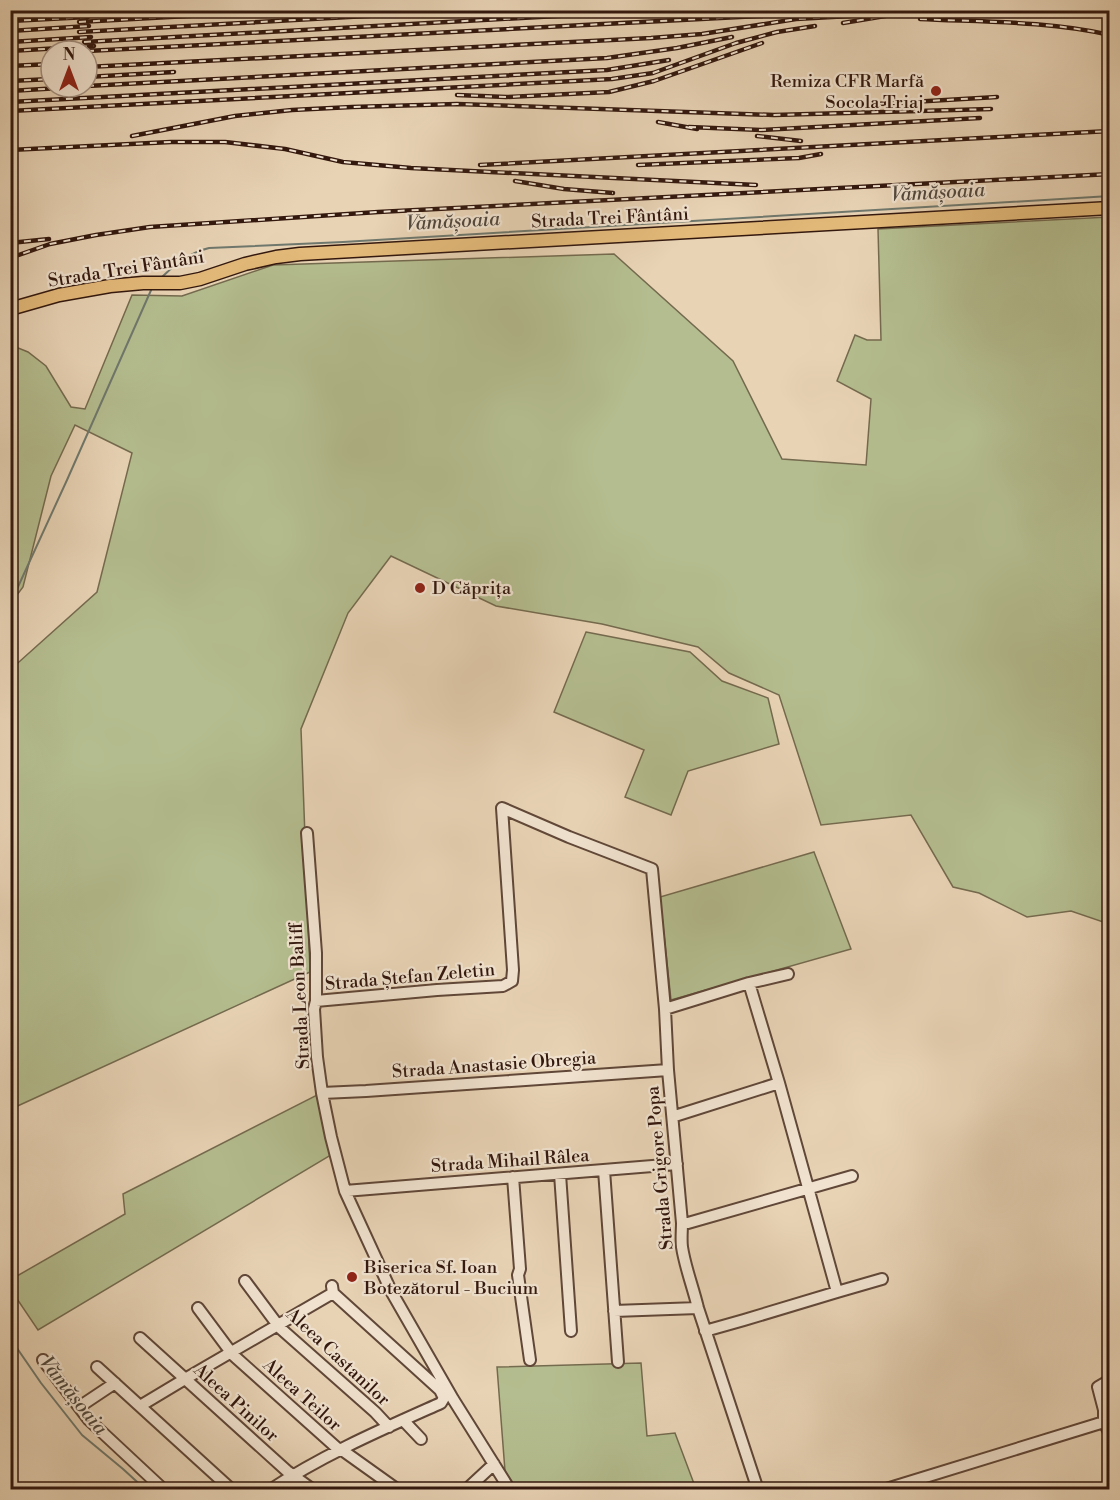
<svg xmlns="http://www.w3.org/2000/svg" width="1120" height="1500" viewBox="0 0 1120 1500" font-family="'Libre Bodoni',serif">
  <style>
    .green { fill: #b4bd8f; stroke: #746a4e; stroke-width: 1.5 }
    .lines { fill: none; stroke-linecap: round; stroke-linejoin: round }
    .stream { stroke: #6f786d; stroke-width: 2 }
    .minor-casing { stroke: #604738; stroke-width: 14 }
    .major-casing { stroke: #33180e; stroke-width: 15 }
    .minor { stroke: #f0e2cf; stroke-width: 10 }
    .major { stroke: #e4ba7a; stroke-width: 12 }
    .rail-casing { stroke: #33180e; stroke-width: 4.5 }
    .rail { stroke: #f0e2cf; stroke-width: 2; stroke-dasharray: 7; stroke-linecap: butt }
    .poi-dot { fill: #8f2418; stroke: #f0e2cf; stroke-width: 2 }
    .labels { text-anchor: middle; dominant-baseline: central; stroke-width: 4.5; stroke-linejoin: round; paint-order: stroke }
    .poi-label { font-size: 18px; fill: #33180e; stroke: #f0e2cf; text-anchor: start }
    .street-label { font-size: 18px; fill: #33180e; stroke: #f0e2cf }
    .water-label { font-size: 20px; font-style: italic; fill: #51483e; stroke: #f0e2cf }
  </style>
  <rect width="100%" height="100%" fill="#e8d3b5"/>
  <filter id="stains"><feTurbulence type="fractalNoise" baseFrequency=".00333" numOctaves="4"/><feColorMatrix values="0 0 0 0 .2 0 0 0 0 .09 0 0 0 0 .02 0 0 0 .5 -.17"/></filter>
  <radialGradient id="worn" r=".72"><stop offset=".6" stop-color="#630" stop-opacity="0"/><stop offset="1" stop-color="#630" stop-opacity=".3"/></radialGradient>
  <path class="green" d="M 1109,217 L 1109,924 L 1071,911 L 1027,917 L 979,893 L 953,887 L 911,815 L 821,825 L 779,695 L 729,673 L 698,647 L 602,624 L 496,606 L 391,556 L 348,613 L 301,729 L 310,972 L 11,1109 L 10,670 L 97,592 L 132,453 L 75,425 L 51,476 L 23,587 L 11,603 L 11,345 L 28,352 L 46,366 L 71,407 L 85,409 L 132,295 L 182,296 L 273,265 L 614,254 L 733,361 L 782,459 L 866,465 L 871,399 L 837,381 L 855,335 L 867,340 L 881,340 L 878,229 Z
    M 586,632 L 690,652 L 722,681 L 768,698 L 779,744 L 688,771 L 671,815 L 625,797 L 644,750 L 554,712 Z
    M 814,852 L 851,949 L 671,1000 L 660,897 Z
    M 317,1095 L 331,1155 L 38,1330 L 11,1290 L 10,1280 L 125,1214 L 123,1194 Z
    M 641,1363 L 647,1436 L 675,1433 L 696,1489 L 516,1489 L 505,1471 L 497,1367 Z"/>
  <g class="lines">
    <path class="stream" d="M 162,277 C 175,264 192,252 209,248 L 343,242 L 1110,196
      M 10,599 L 17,589 L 67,480 L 152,288
      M 10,1338 L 41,1383 L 82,1435 L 123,1469 L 146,1490"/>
    <defs>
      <path id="minor" d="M 307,833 L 316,953 L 316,1001 L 314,1009 L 317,1057 L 322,1093 L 331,1137 L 345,1191 L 391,1291 L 453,1399 L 510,1490
        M 749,983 L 779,1083 L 837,1292
        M 316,1001 L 437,990 L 503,986 L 512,981 L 513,970 L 502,808 L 569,837 L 652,869 L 665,1009 L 668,1070 L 682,1223 C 682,1231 681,1239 682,1247 C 685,1267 693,1287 698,1308 L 758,1490
        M 665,1009 L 749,983 L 788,974
        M 322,1093 L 366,1091 L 668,1070
        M 673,1116 L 678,1115 L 779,1083
        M 604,1170 L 618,1362
        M 560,1174 L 571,1331
        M 513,1177 L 520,1269 L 518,1275 L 530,1360
        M 345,1191 L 677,1164
        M 682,1223 L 688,1223 L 852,1176
        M 245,1281 L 280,1328 L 375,1412 L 389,1427
        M 198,1308 L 233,1355 L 337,1448 L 342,1450 L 398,1490
        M 614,1311 L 698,1308
        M 705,1331 L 744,1320 L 837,1292 L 882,1279
        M 140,1338 L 287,1471 L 313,1490
        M 43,1360 L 89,1420 L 164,1490
        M 97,1367 L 232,1490
        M 1110,1380 L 1098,1387 L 1104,1410 L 1104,1422 L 1110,1434
        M 140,1406 L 185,1379 L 333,1293
        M 79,1407 L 115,1383
        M 403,1420 L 421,1439
        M 270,1490 C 322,1455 385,1428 441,1403 L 444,1398 L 440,1390 L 333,1293 L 332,1286
        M 466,1490 L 494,1464
        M 883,1490 L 1104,1422"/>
      <path id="major" d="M 10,309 L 59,295 L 110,286 L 143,283 L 180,283 L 200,279 L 245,264 L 276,257 L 300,254 L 1110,208"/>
    </defs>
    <use href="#minor" class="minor-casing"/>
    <use href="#major" class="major-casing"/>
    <use href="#minor" class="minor"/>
    <use href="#major" class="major"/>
    <defs>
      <path id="rail" d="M 1089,10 L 1109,10
        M 10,11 L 14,10
        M 959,14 L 1012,10
        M 920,19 C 982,22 1049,21 1110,35
        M 10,21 L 88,17
        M 79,22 L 295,10
        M 843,23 L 897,14 L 944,10
        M 10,31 L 89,26
        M 79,32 L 475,10
        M 10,42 L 91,37
        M 84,42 L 665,10
        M 10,51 L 94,46
        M 87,51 L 776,15
        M 10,66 L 51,64
        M 87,67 L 651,38 L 702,34 L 796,19 L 850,16
        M 87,77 L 174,72
        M 10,81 L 51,79
        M 87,86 L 607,58 L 677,48 L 732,37
        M 10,91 L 76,87
        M 457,95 L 506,97 L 609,92 L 654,81 L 762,43
        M 10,102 L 607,70 L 669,60
        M 877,104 L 997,97
        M 10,111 L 612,79 L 653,73 L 736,43 L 777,32 L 815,26
        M 658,122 L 697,129
        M 689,127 L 761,130 L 980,118
        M 132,136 L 235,116 L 292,110 L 352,107 L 457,104 L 774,115 L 991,109
        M 757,136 L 801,141
        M 10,150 L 171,142 L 225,142 L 285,149 L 343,162 L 411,168 L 756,185
        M 480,165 L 1110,131
        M 638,165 L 799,158 L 821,154
        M 515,181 L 564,189 L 613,193
        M 10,243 L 49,239
        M 10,258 L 50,244 L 96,235 L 150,227 L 378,212 L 1110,174"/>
    </defs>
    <use href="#rail" class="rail-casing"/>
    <use href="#rail" class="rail"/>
  </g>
  <g class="poi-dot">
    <circle cx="936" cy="91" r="6"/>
    <circle cx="420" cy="588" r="6"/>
    <circle cx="352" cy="1277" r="6"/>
  </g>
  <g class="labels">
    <g class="poi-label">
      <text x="924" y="81" text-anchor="end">Remiza CFR Marfă<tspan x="924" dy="21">Socola Triaj</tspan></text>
      <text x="432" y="588">D Căprița</text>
      <text x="364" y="1267">Biserica Sf. Ioan<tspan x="364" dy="21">Botezătorul - Bucium</tspan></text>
    </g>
    <g class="street-label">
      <text transform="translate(610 218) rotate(-3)">Strada Trei Fântâni</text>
      <text transform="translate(126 269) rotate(-9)">Strada Trei Fântâni</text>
      <text transform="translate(410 977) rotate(-5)">Strada Ștefan Zeletin</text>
      <text transform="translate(300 996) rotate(-93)">Strada Leon Baliff</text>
      <text transform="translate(494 1065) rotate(-4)">Strada Anastasie Obregia</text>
      <text transform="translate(510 1161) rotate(-4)">Strada Mihail Râlea</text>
      <text transform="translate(660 1168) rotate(-95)">Strada Grigore Popa</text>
      <text transform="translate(338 1357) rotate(43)">Aleea Castanilor</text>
      <text transform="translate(302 1395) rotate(42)">Aleea Teilor</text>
      <text transform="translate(236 1403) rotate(42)">Aleea Pinilor</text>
    </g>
    <g class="water-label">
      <text transform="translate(938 193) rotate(-3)">Vămășoaia</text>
      <text transform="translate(453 222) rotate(-3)">Vămășoaia</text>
      <text transform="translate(73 1396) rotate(51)">Vămășoaia</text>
    </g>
  </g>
  <rect width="1120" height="1500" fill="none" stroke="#e8d3b5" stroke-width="36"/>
  <rect x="12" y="12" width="1096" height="1476" fill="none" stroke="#33180e" stroke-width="3"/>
  <rect x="18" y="18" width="1084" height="1464" fill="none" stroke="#33180e" stroke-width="1.5"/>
  <g transform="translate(69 69)"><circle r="28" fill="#f0e2cf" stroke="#a49182" stroke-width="1.5"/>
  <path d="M0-4.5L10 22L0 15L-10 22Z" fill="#8f2418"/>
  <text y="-9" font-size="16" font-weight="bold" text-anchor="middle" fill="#33180e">N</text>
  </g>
  <rect width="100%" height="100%" filter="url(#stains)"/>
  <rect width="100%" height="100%" fill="url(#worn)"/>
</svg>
